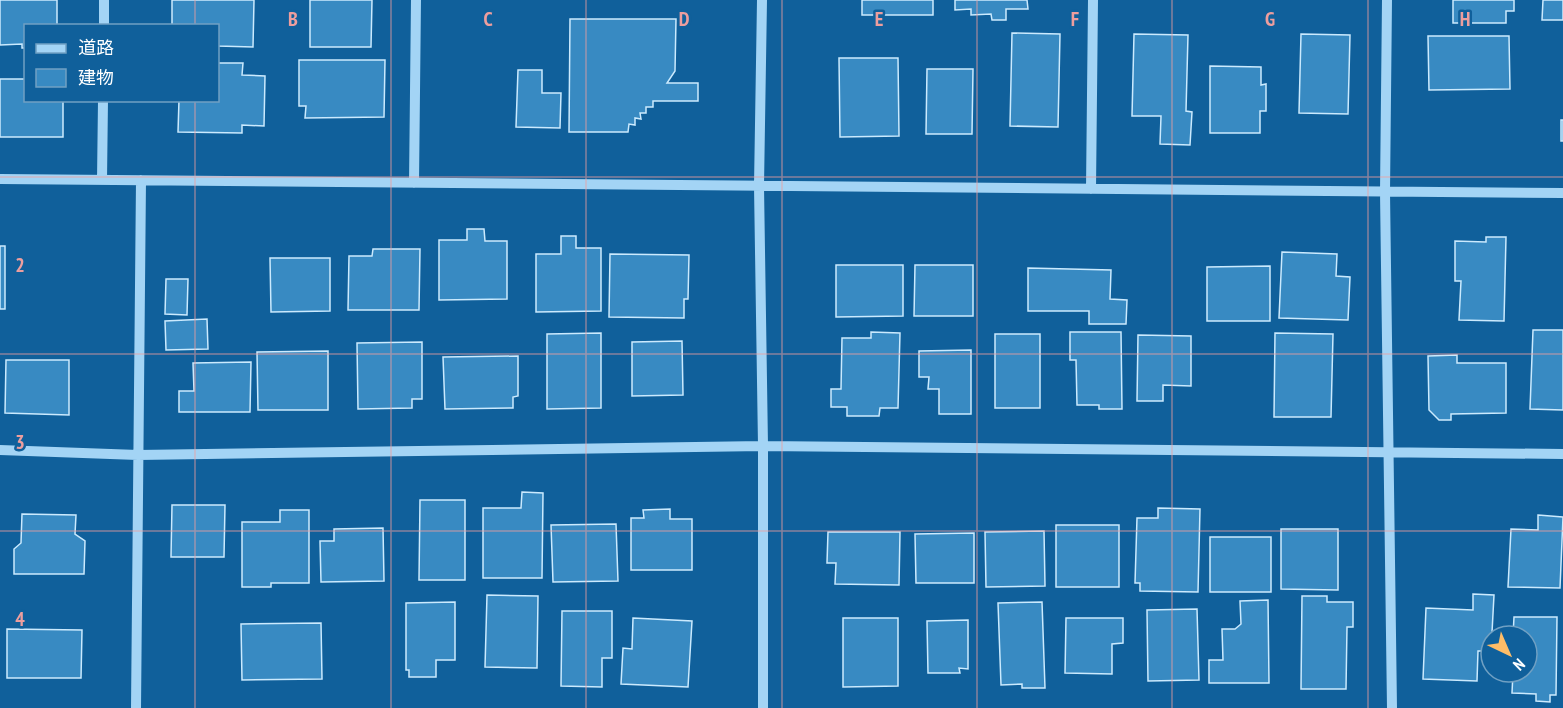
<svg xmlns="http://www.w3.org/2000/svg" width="1563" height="708" viewBox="0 0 1563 708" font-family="'PT Sans Narrow','Noto Sans JP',sans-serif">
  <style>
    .building { fill: #388ac2; stroke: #cbeafe; stroke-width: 1.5 }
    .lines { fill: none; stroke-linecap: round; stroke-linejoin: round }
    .minor { stroke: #a3d4f5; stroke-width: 10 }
    .grid { fill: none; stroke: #ed9e9e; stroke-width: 1.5; stroke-opacity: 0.55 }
    .grid-label { font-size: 20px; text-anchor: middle; font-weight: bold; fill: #ed9e9e; stroke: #10609b; stroke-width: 5; stroke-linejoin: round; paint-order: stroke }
  </style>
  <rect width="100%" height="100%" fill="#10609b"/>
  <path class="building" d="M 0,0 L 57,0 L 57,26 L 26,26 L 26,48 L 22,48 L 22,44 L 0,45 Z
    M 172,0 L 254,0 L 253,47 L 218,46 L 218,26 L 172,26 Z
    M 310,0 L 372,0 L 371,47 L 310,47 Z
    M 862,0 L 933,0 L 933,15 L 862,15 Z
    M 955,0 L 1027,0 L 1028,9 L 1006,9 L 1006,20 L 992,20 L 991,14 L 971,15 L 971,9 L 955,10 Z
    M 1453,0 L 1514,0 L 1514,11 L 1506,11 L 1506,23 L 1453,23 Z
    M 1543,0 L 1563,0 L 1563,20 L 1542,20 Z
    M 570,19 L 676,19 L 675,71 L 667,83 L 698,83 L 698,101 L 653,101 L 653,107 L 646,107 L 646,113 L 640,113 L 641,119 L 635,118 L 635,125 L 629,124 L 628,132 L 569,132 Z
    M 1012,33 L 1060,34 L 1058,127 L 1010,126 Z
    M 1134,34 L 1188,35 L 1186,111 L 1192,112 L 1190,145 L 1160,144 L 1161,116 L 1132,116 Z
    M 1301,34 L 1350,35 L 1348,114 L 1299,113 Z
    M 1428,36 L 1509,36 L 1510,89 L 1429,90 Z
    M 839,58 L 898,58 L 899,136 L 840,137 Z
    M 299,60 L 385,60 L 384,117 L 305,118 L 306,106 L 299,106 Z
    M 218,63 L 243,63 L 242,75 L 265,76 L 264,126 L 242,125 L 242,133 L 178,132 L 179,100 L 218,100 Z
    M 1210,66 L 1261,67 L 1261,85 L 1266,84 L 1266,111 L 1260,111 L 1260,133 L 1210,133 Z
    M 927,69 L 973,69 L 972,134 L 926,134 Z
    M 518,70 L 542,70 L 542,93 L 561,93 L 560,128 L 516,127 Z
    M 0,79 L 26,79 L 26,100 L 63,100 L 63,137 L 0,137 Z
    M 1561,120 L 1563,120 L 1563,141 L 1561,141 Z
    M 467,229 L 484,229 L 485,241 L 507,241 L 507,299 L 439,300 L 439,240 L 467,240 Z
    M 561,236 L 576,236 L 576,248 L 601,248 L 601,311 L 536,312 L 536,254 L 561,254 Z
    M 1486,237 L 1506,237 L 1504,321 L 1459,320 L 1461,281 L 1455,281 L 1455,241 L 1486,242 Z
    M 0,246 L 5,246 L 5,309 L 0,309 Z
    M 373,249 L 420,249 L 419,310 L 348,310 L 349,256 L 372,256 Z
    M 1282,252 L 1337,254 L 1336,276 L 1350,277 L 1348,320 L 1279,318 Z
    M 610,254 L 689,255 L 688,299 L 684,299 L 684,318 L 609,317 Z
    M 270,258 L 330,258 L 330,311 L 271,312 Z
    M 836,265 L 903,265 L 903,316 L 836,317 Z
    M 915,265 L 973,265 L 973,316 L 914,316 Z
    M 1270,266 L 1270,321 L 1207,321 L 1207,267 Z
    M 1028,268 L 1111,270 L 1110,299 L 1127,300 L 1126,324 L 1089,324 L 1089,311 L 1028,311 Z
    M 166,279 L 188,279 L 187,315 L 165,314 Z
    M 207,319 L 208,349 L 166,350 L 165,321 Z
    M 1533,330 L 1563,330 L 1563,410 L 1530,409 Z
    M 871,332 L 900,333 L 898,408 L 880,408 L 879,416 L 847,416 L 847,407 L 831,407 L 831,389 L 841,389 L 842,338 L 871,338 Z
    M 1070,332 L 1121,332 L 1122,409 L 1099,409 L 1099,405 L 1077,405 L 1076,360 L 1070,360 Z
    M 601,333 L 601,408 L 547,409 L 547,334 Z
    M 1275,333 L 1333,334 L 1331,417 L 1274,417 Z
    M 995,334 L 1040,334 L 1040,408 L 995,408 Z
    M 1138,335 L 1191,336 L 1191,386 L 1163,385 L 1163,401 L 1137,401 Z
    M 682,341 L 683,395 L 632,396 L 632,342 Z
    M 422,342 L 422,399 L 412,399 L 412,408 L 358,409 L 357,343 Z
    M 971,350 L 971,414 L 939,414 L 939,389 L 928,389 L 929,377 L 919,377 L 919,351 Z
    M 328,351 L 328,410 L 258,410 L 257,352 Z
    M 1457,355 L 1457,363 L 1506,363 L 1506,413 L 1451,414 L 1451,420 L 1439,420 L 1429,410 L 1428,356 Z
    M 518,356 L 518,396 L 513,397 L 513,408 L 445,409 L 443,357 Z
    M 6,360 L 69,360 L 69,415 L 5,413 Z
    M 251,362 L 250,412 L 179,412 L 179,391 L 194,391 L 193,363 Z
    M 522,492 L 543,493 L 542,578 L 483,578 L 483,508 L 521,508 Z
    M 420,500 L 465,500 L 465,580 L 419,580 Z
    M 172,505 L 225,505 L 224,557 L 171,557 Z
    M 1158,508 L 1200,509 L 1198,592 L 1140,591 L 1140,583 L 1135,583 L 1137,518 L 1158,518 Z
    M 670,509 L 670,519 L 692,519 L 692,570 L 631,570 L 631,518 L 644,518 L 643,510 Z
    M 280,510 L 309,510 L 309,583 L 271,583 L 271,587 L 242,587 L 242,522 L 280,522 Z
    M 22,514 L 76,515 L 75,534 L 85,541 L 84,574 L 14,574 L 14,549 L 21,543 Z
    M 1538,515 L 1563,517 L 1560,588 L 1508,587 L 1511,529 L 1538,530 Z
    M 616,524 L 618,581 L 553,582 L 551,525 Z
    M 1056,525 L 1119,525 L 1119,587 L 1056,587 Z
    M 383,528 L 384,581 L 321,582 L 320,541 L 334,541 L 334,529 Z
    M 1281,529 L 1338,529 L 1338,590 L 1281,589 Z
    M 1044,531 L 1045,586 L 986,587 L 985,532 Z
    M 828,532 L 900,532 L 899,585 L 835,584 L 836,563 L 827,563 Z
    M 974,533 L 974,583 L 916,583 L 915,534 Z
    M 1210,537 L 1271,537 L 1271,592 L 1210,592 Z
    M 1473,594 L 1494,595 L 1491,651 L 1478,651 L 1477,681 L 1423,679 L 1426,608 L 1473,610 Z
    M 487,595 L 538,596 L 537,668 L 485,667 Z
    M 1302,596 L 1327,596 L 1327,602 L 1353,602 L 1353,627 L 1347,627 L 1346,689 L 1301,689 Z
    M 1268,600 L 1269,683 L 1209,683 L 1209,660 L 1223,660 L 1222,629 L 1235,629 L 1241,624 L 1240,601 Z
    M 455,602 L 455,660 L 436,660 L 436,677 L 409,677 L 409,670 L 406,670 L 406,603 Z
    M 1042,602 L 1045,688 L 1022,688 L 1022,684 L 1001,685 L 998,603 Z
    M 1197,609 L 1199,680 L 1148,681 L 1147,610 Z
    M 562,611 L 612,611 L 612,658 L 602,658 L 602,687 L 561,686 Z
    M 1514,617 L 1557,617 L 1556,695 L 1550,695 L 1550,702 L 1536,701 L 1536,694 L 1512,693 L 1513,672 L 1527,672 L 1527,636 L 1513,636 Z
    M 633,618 L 692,621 L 688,687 L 621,684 L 623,648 L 632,649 Z
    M 843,618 L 898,618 L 898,686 L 843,687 Z
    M 1066,618 L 1123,618 L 1123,643 L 1112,644 L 1112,674 L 1065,673 Z
    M 968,620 L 968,669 L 959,668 L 960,673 L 928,673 L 927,621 Z
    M 321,623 L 322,679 L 242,680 L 241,624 Z
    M 7,629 L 82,630 L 81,678 L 7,678 Z"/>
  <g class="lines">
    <path class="minor" d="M 762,0 L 759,186 L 763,446 L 763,708
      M 1387,0 L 1385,192 L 1392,708
      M 104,26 L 104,0
      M 0,179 L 1563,193
      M 102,180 L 103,100
      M 414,183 L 416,0
      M 1091,189 L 1093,0
      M 0,450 L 138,455 L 763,446 L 1563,454
      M 136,708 L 141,180"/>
  </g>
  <path class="grid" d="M 195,0 L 195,26M 391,0 L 391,708M 586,0 L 586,708M 782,0 L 782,708M 977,0 L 977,708M 1172,0 L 1172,708M 1368,0 L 1368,708M 195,100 L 195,708M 0,177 L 1563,177M 0,354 L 1563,354M 0,531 L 1563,531"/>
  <g class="grid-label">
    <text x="293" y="26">B</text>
    <text x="488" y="26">C</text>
    <text x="684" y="26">D</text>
    <text x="879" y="26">E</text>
    <text x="1075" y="26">F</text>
    <text x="1270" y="26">G</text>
    <text x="1465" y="26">H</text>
    <text x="20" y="272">2</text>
    <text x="20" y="449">3</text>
    <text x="20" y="626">4</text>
  </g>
  <rect x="24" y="24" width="195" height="78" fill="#10609b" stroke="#70a0c3" stroke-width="1.5"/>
  <rect x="36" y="44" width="30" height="9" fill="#a3d4f5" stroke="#70a0c3" stroke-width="1.5"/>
  <text x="78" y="54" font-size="18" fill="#ffffff">道路</text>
  <rect x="36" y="69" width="30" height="18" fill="#388ac2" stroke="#70a0c3" stroke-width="1.5"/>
  <text x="78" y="84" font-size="18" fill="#ffffff">建物</text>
  <g transform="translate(1509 654) rotate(136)"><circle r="28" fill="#10609b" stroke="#70a0c3" stroke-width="1.5"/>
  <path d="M0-4.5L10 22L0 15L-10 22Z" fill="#ffbd67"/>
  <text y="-9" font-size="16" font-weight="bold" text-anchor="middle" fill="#ffffff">N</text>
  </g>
</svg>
